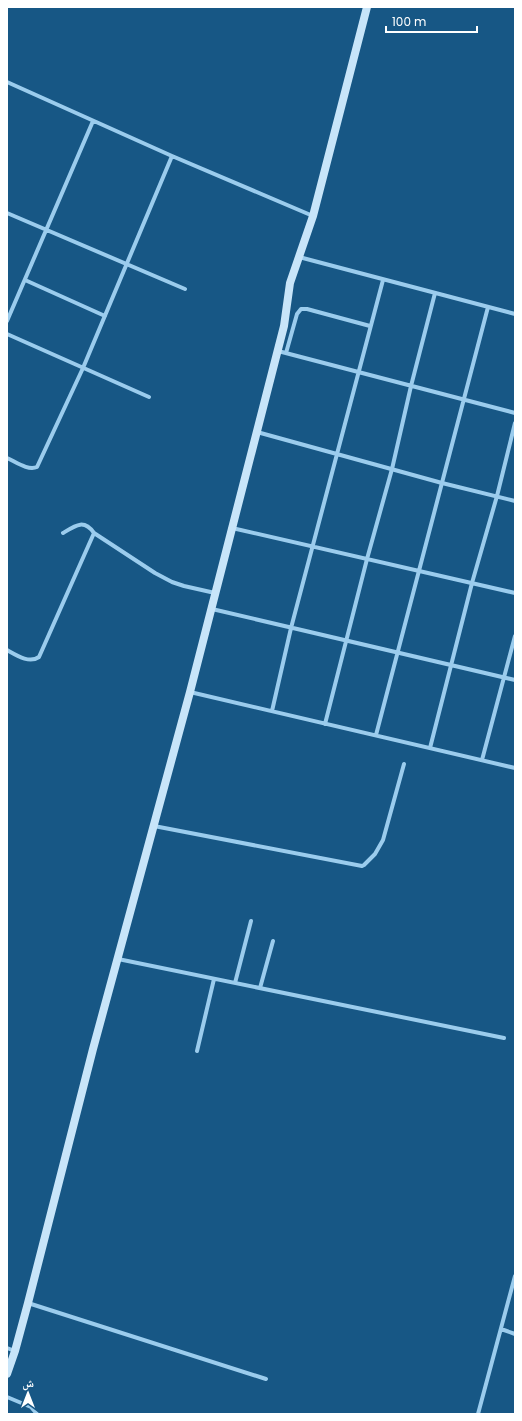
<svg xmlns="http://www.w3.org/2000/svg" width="522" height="1421" viewBox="0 0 522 1421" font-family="Poppins,'Noto Naskh Arabic',sans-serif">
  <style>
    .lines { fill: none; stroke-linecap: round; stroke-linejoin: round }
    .street { stroke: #9bcced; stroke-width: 4 }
    .secondary { stroke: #c8e5f9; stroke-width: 8 }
  </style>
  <rect width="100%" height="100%" fill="#175785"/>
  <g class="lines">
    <path class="street" d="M 7,82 L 172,156 L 313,216
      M 7,213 L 185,289
      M 299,257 L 515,314
      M 25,280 L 105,316
      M 7,321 L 93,121
      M 7,334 L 149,397
      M 278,351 L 515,413
      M 286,353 L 297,314 L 301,309 L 307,309 L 370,326
      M 257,432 L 442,483 L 515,501
      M 7,458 C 16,462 28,471 37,467 L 83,368 L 172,156
      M 232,528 L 515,593
      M 63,533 C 76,525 84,519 94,533 L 155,573 L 172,582 L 184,586 L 215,593
      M 212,609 L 515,680
      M 7,650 C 16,655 29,664 39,657 L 94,533
      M 190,692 L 515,768
      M 272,711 L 291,628 L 383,280
      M 325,724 L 367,559 L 392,469 L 411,386 L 435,293
      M 376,735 L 488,307
      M 430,748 L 472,583 L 497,496 L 515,423
      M 482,760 L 515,636
      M 154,826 L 362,866 L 364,865 L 375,854 L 383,840 L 404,764
      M 118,959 L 504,1038
      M 235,983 L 251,921
      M 260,988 L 273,941
      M 197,1051 L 214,979
      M 28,1303 L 266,1379
      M 501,1329 L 515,1334
      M 7,1348 L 15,1351
      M 7,1397 L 31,1407 L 37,1414
      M 478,1414 L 515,1276"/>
    <path class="secondary" d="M 7,1374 L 15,1351 L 28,1303 L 93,1049 L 190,692 L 284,326 L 290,283 L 313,216 L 367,7"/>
  </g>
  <rect width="522" height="1421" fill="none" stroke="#ffffff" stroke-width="16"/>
  <g transform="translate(28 1393)" stroke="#175785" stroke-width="3" paint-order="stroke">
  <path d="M0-3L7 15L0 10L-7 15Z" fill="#ffffff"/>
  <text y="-6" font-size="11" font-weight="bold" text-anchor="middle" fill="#ffffff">ش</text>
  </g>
  <path d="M386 26v6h91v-6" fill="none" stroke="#ffffff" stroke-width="2"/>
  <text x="392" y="26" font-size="12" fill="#ffffff" stroke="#175785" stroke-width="3" paint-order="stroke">100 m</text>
</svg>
